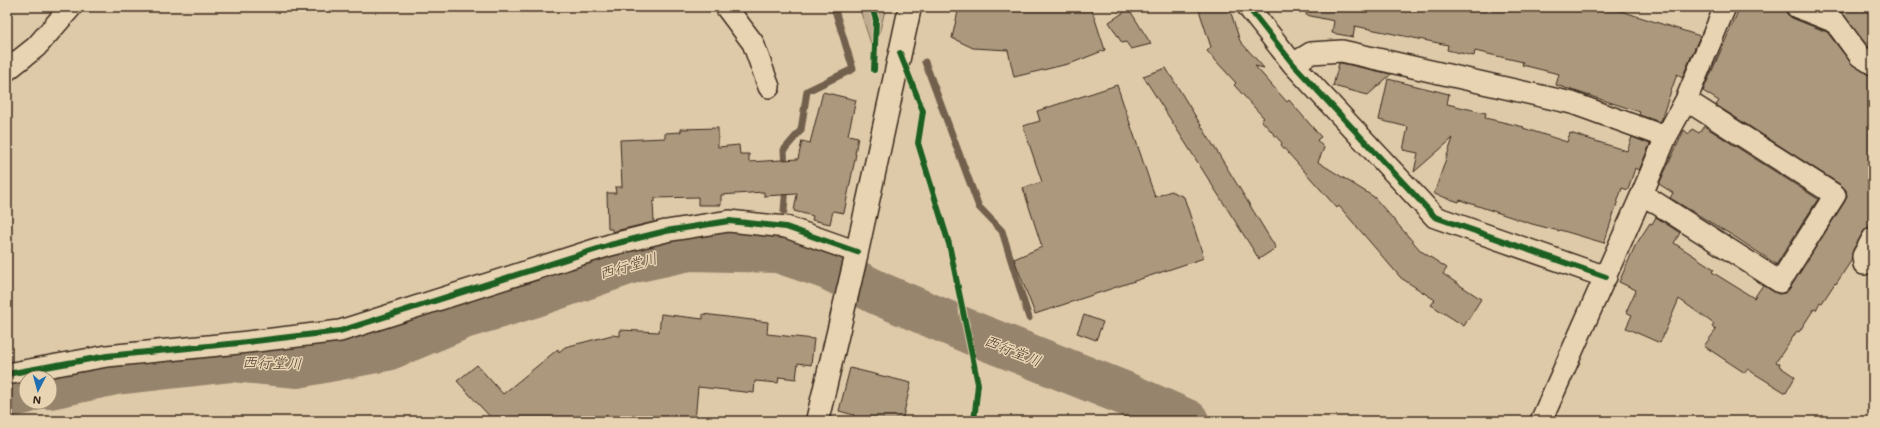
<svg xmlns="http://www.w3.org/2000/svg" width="1880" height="428" viewBox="0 0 1880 428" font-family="Mali,'Klee One',sans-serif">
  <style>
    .green { fill: #bfac90; stroke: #7d6b57 }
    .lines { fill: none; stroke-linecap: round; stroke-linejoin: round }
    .stream { stroke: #72604d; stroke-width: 7 }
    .river { stroke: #97846c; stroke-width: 44 }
    .building { fill: #ab987d; stroke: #3b2a1e }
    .minor-casing { stroke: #3b2a1e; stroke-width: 24 }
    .tertiary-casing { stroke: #3b2a1e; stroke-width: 25 }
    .minor { stroke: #e8d4b2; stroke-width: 21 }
    .tertiary { stroke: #e8d4b2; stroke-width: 22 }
    .cycleway-casing { stroke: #e8d4b2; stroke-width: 8 }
    .cycleway { stroke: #1b5e20; stroke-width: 6 }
    .labels { text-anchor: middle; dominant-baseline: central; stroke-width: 3; stroke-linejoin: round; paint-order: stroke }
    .water-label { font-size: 15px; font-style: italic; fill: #524032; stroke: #e8d4b2 }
  </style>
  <rect width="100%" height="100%" fill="#decaa9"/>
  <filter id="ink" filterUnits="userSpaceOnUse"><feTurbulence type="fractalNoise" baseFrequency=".025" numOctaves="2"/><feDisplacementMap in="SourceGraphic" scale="8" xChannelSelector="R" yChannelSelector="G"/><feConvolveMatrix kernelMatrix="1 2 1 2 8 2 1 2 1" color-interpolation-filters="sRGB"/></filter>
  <g filter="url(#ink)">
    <path class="green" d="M 859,7 L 886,7 L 874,53 Z"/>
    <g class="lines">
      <path class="stream" d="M 925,62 L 979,207 L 1002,231 L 1029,318
        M 785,169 L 784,150 L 801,130 L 807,91 L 853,69 L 834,7
        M 784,211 L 786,186"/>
      <path class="river" d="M 50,387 L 116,373 L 232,360 L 298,366 L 387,349 L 464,317 L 533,296 L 634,261 L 689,249 L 778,251 L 828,268 L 880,294 L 972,333 L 1126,394 L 1187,421
        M 7,396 L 26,392"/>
    </g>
    <path class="building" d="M 959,7 L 1091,7 L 1105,50 L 1072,63 L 1014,77 L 1008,50 L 973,48 L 952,38 Z
      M 1198,7 L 1229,7 L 1240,41 L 1264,68 L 1255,66 L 1287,102 L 1289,100 L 1321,137 L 1317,140 L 1324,148 L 1318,162 L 1374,197 L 1421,251 L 1447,268 L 1443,274 L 1481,299 L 1464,326 L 1431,305 L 1435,300 L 1401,278 L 1339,206 L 1337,208 L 1281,145 L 1282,143 L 1261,120 L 1264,118 L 1234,85 L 1236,83 L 1207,51 L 1211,47 Z
      M 1307,7 L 1608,7 L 1700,36 L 1682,78 L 1677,74 L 1663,114 L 1664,115 L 1660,122 L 1639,115 L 1640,112 L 1556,85 L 1559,74 L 1522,65 L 1523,62 L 1475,51 L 1474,56 L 1447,50 L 1448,45 L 1355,26 L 1353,37 L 1332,33 L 1334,21 L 1306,15 Z
      M 1740,7 L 1785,7 L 1787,14 L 1792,18 L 1827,32 L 1851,63 L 1867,74 L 1873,76 L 1873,226 L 1867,228 L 1863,232 L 1853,250 L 1851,261 L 1836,284 L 1835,283 L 1822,303 L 1820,302 L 1816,310 L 1814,309 L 1799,332 L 1797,331 L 1776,362 L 1780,364 L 1779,366 L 1795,377 L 1786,393 L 1747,369 L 1745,373 L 1704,346 L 1716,330 L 1712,327 L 1714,324 L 1679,299 L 1660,343 L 1626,328 L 1632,315 L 1626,312 L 1636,290 L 1619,282 L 1635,246 L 1650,223 L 1652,224 L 1656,217 L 1680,233 L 1674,243 L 1714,269 L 1712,272 L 1754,298 L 1763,285 L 1774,292 L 1779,294 L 1785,293 L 1790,288 L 1845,201 L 1847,196 L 1846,190 L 1841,185 L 1716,105 L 1719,101 L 1703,91 Z
      M 1830,7 L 1873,7 L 1873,50 L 1868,47 L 1844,15 Z
      M 1129,9 L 1151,44 L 1131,49 L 1126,42 L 1122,43 L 1109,22 Z
      M 1339,63 L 1341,63 L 1391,74 L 1368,95 L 1333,86 Z
      M 1166,68 L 1276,248 L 1259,259 L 1143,76 Z
      M 1388,79 L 1449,94 L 1447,104 L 1486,113 L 1485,118 L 1524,127 L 1523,128 L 1567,142 L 1570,133 L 1627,151 L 1632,137 L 1650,144 L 1639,171 L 1635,168 L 1628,190 L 1622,188 L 1604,243 L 1560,230 L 1559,231 L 1532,224 L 1460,200 L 1459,202 L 1434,194 L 1453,138 L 1414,172 L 1418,153 L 1403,150 L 1408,127 L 1379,120 Z
      M 1117,85 L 1155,197 L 1171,191 L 1184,197 L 1204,258 L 1035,314 L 1014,259 L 1042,247 L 1023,188 L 1042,182 L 1023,126 L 1040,121 L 1037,111 Z
      M 823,92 L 856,100 L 848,135 L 858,137 L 855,154 L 856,154 L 844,213 L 833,211 L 830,224 L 812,220 L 813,216 L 794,211 L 797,194 L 764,196 L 764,192 L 721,195 L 721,205 L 698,205 L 698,197 L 655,198 L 655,202 L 653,202 L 654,222 L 615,231 L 612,232 L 612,229 L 608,229 L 607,193 L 616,193 L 615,187 L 622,187 L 620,140 L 665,138 L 665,133 L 681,132 L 681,129 L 718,128 L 718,147 L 739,145 L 740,154 L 749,154 L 749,162 L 798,159 L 802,141 L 810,143 Z
      M 1704,126 L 1818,199 L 1776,265 L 1776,264 L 1735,237 L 1670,198 L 1673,193 L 1659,184 L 1684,130 L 1689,134 L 1692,129 L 1699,133 Z
      M 661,314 L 703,319 L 703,314 L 768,322 L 767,334 L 814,339 L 811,365 L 798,363 L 796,379 L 779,377 L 778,383 L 755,381 L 754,393 L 698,387 L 695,421 L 494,421 L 457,381 L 477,365 L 503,394 L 558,349 L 559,352 L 565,347 L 612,335 L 620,336 L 620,330 L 659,332 Z
      M 1084,315 L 1103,322 L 1096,340 L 1077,333 Z
      M 850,368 L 911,383 L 902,421 L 852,421 L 854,415 L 839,411 Z"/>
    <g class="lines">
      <defs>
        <path id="minor" d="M 726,7 L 753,43 L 769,87
          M 1248,7 L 1293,64 L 1435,217 L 1606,277
          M 1797,7 L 1835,22 L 1860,56 L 1873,64
          M 1293,64 L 1311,53 L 1342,51 L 1572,103 L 1666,137
          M 7,70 L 36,47 L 71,7
          M 1642,194 L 1780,282 L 1835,195 L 1686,100
          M 1864,264 L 1863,256 L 1873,238
          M 7,374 L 107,356 L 239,343 L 340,331 L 610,245 L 666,231 L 729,221 L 786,227 L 857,252
          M 1541,421 L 1642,194 L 1666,137 L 1686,100 L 1725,7"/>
        <path id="tertiary" d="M 817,421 L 855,261 L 910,7"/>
      </defs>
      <use href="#minor" class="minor-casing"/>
      <use href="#tertiary" class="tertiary-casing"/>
      <use href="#minor" class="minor"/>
      <use href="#tertiary" class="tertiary"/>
      <defs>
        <path id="cycleway" d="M 872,7 L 876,20 L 874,70
          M 1248,7 L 1293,64 L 1435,217 L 1606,277
          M 900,53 L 923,111 L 918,143 L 949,244 L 978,384 L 974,421
          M 7,374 L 107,356 L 239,343 L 340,331 L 610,245 L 666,231 L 729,221 L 786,227 L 857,252"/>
      </defs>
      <use href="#cycleway" class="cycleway-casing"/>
      <use href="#cycleway" class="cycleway"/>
    </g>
  </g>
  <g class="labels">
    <g class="water-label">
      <text transform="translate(628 265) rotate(-16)">西行堂川</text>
      <text transform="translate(1013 350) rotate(22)">西行堂川</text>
      <text transform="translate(272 362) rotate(2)">西行堂川</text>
    </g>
  </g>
  <rect width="1880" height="428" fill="none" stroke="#e8d4b2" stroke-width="24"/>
  <rect x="12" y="12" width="1856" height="404" fill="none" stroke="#3b2a1e" stroke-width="1.5" filter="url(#ink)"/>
  <g transform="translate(38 390) rotate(186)"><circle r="19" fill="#e8d4b2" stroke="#a39077"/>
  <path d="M0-3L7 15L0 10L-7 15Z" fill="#1f6fb2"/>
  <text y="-6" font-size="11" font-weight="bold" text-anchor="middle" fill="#3b2a1e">N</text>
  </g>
</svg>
